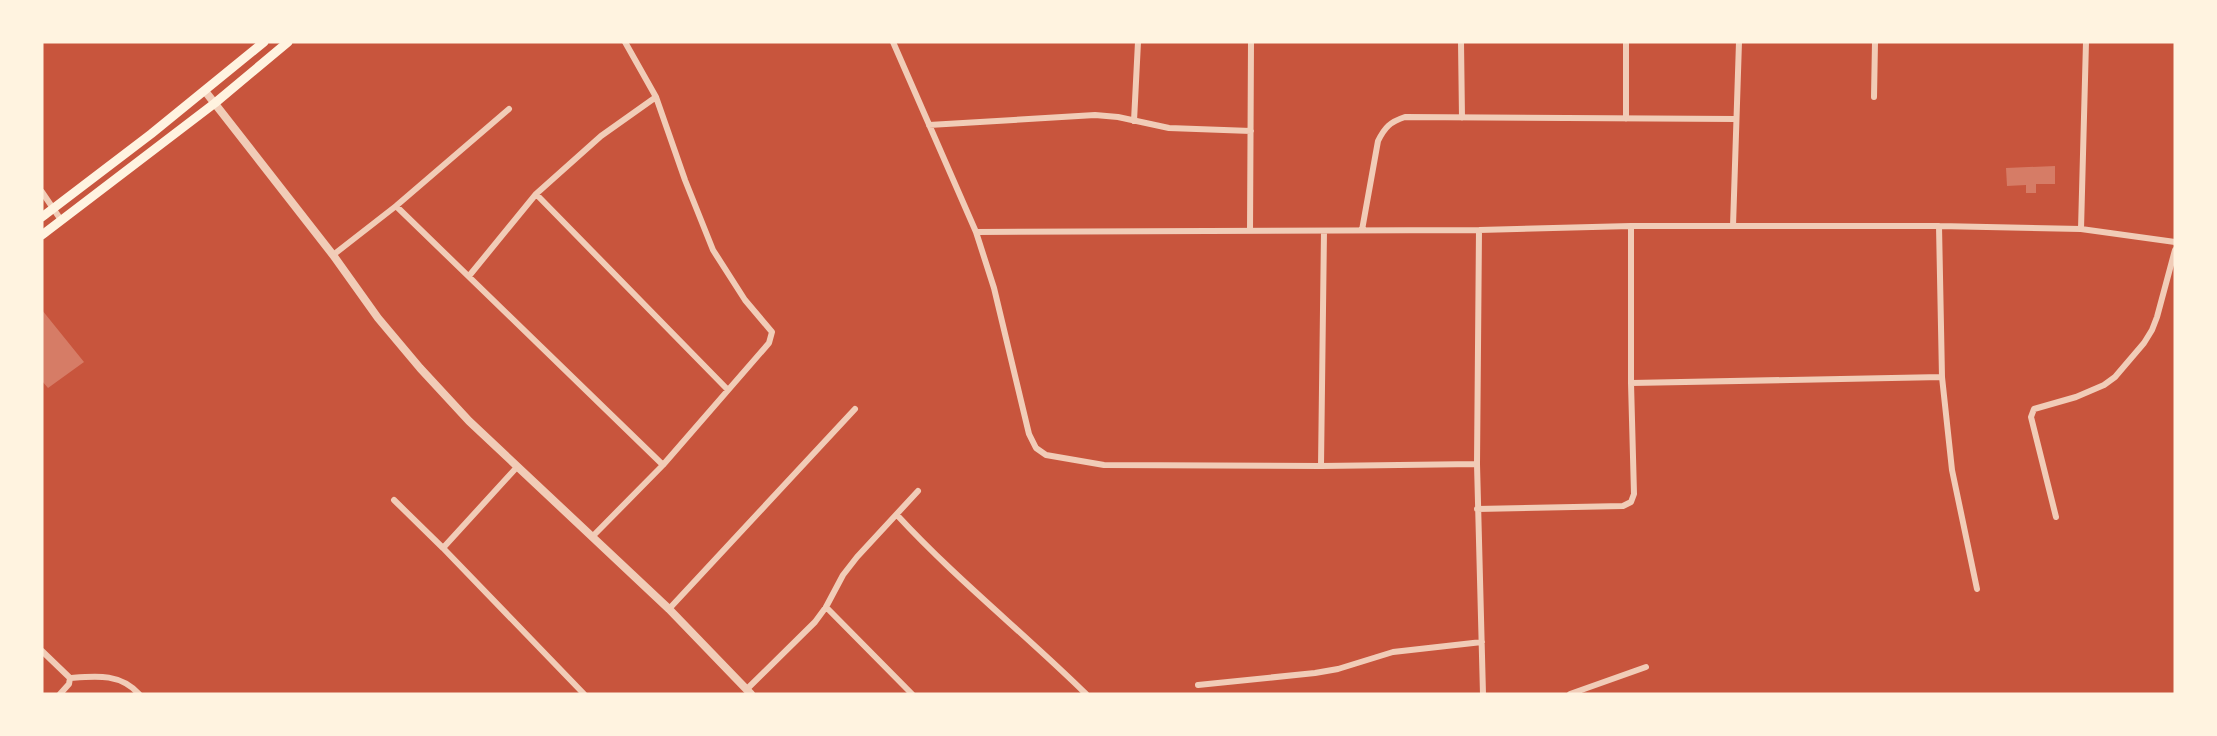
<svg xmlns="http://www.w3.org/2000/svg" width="2217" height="736" viewBox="0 0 2217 736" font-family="'Sofia Sans Condensed',sans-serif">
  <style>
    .building { fill: #d67c66 }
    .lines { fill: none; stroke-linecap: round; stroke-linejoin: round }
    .minor { stroke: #f1ccb7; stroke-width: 6 }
    .tertiary { stroke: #f1ccb7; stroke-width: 8 }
    .primary { stroke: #fff3e0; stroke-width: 9 }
  </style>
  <rect width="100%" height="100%" fill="#c8553d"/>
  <path class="building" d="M 2055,166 L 2055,184 L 2036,184 L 2036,193 L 2026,193 L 2026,185 L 2007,186 L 2006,168 Z
    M 42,310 L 84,362 L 48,388 L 42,381 Z"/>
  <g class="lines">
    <path class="minor" d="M 893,42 L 976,232 L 994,288 L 1029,434 L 1036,448 L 1046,455 L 1104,465 L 1321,466 L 1477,464
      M 1461,42 L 1462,118
      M 1874,97 L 1875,42
      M 1626,119 L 1626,42
      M 1134,121 L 1138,42
      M 929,125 L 1095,115 L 1118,117 L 1169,128 L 1251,131
      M 42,192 L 61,220
      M 536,194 L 728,390
      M 396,206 L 663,465
      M 1733,226 L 1739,42
      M 1939,226 L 1942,377 L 1952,470 L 1977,589
      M 2081,229 L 2086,42
      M 1362,230 L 1378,141 C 1385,127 1390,122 1405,117 L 1736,119
      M 1479,230 L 1477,464 L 1483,694
      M 1250,231 L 1251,42
      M 976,232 L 1479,230 L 1631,226 L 1939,226 L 2081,229 L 2175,242
      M 333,255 L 396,206 L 509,109
      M 469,276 L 536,194 L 601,136 L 656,97
      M 1631,383 L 1942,377
      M 1321,466 L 1324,231
      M 394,500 L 443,548 L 584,694
      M 1477,509 L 1623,506 L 1631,502 L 1634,494 L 1631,383 L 1631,226
      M 897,515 C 956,579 1024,633 1086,694
      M 2056,517 L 2031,417 L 2034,409 L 2076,397 L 2104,385 L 2115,377 L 2144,343 L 2152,330 L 2157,317 L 2175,250
      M 592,537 L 663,465 L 769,343 L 772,332 L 745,300 L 713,250 L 685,180 L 656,97 L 625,42
      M 443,548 L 517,467
      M 826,607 L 912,694
      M 669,609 L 855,409
      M 42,651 L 70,678
      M 70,678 C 96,676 120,673 139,694
      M 1198,685 L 1315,673 L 1338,669 L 1393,652 L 1482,642
      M 747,689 L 815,622 L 826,607 L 843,575 L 857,557 L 918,491
      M 60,694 L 69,684 L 70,678
      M 1570,694 L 1646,667"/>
    <path class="tertiary" d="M 205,91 L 333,255 L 378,318 L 420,368 L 469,421 L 669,609 L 751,694"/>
    <path class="primary" d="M 42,217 L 151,134 L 264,42
      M 42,235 L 215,103 L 288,42"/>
  </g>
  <rect width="2217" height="736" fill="none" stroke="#fff3e0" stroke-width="87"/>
</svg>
